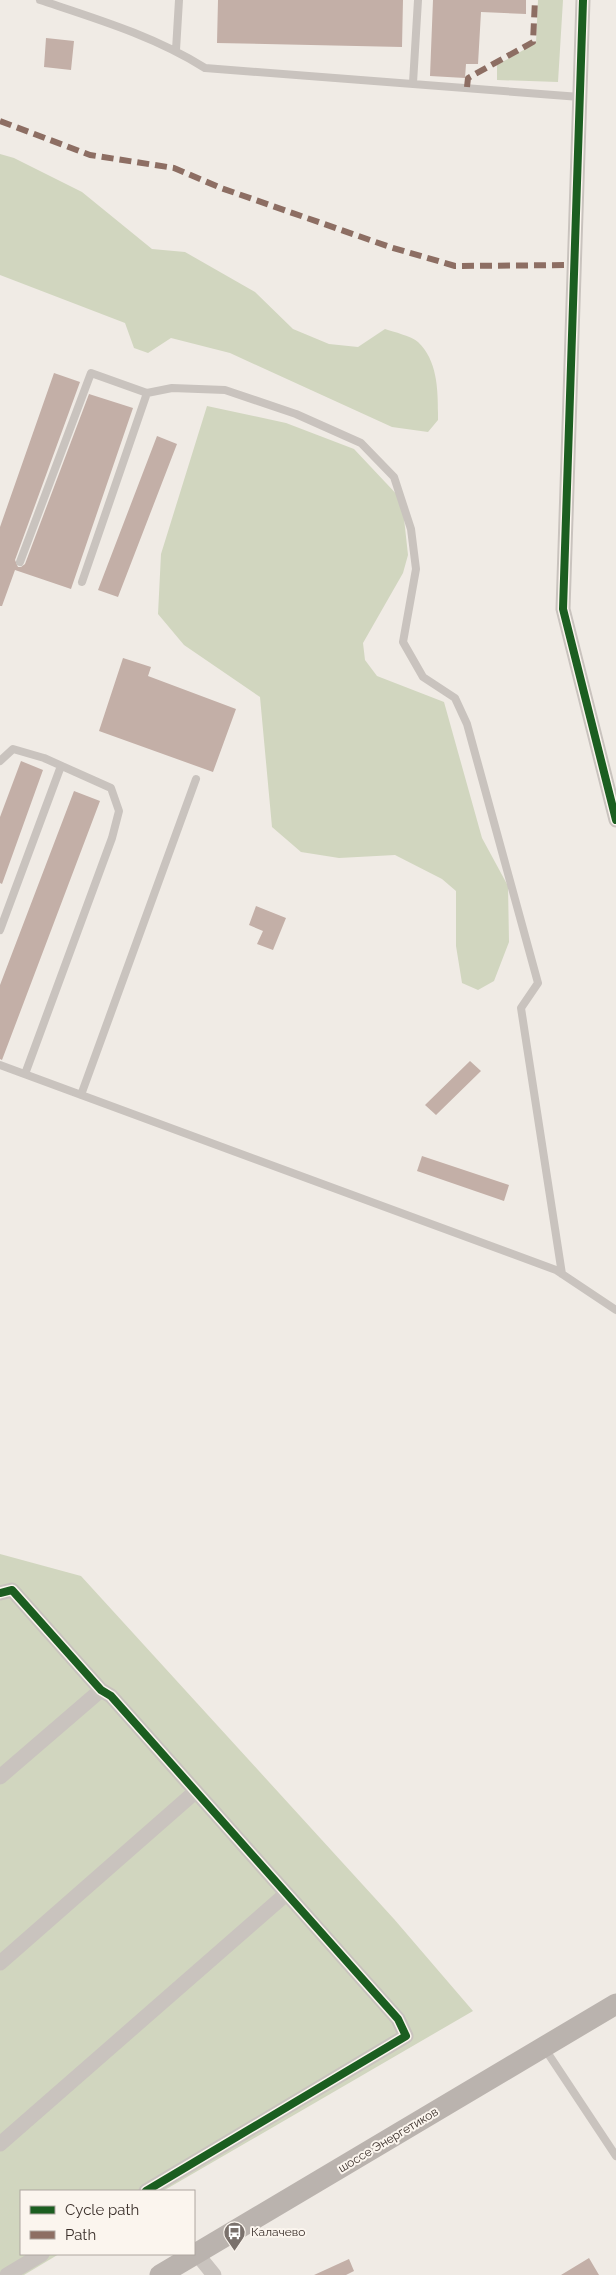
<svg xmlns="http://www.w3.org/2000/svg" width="616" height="2275" viewBox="0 0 616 2275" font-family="Raleway,sans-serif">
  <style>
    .green { fill: #d1d6bf }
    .building { fill: #c3afa7 }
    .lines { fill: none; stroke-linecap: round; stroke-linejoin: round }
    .service { stroke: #c9c3be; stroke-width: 8 }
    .minor { stroke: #c9c3be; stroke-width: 15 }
    .secondary { stroke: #bab3ae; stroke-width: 21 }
    .quiet { stroke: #8d6e63; stroke-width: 6; stroke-dasharray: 12 6; stroke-linecap: butt }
    .cycleway-casing { stroke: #fbf5ee; stroke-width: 11 }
    .cycleway { stroke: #1b5e20; stroke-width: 8 }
    .labels { text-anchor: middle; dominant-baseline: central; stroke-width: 4; stroke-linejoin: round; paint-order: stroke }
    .street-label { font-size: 12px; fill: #3b302b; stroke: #fbf5ee }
    .poi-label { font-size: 12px; fill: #3b302b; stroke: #fbf5ee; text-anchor: start }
  </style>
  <rect width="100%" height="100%" fill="#f0ebe5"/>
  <path class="green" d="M 538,0 L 563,0 L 558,82 L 497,80 L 497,65 L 536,43 Z
    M 0,154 L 14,158 L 82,192 L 152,249 L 185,252 L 255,292 L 293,329 L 329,344 L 358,347 L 385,329 C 394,332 411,336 418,342 C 439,362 438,394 438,420 L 428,432 L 392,427 L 230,353 L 171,338 L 148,353 L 134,348 L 125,323 L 0,275 Z
    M 207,406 L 286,423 L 354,449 L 402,500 L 408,555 L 403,573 L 363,643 L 365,660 L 377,676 L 444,702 L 482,838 L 508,886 L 509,942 L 494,981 L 478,990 L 462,983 L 456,946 L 456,891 L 442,879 L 395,855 L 339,858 L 301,852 L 272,827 L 260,697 L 184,645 L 158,614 L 161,554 Z
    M 0,1554 L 81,1576 L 394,1919 L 473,2011 L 163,2191 L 21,2191 L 21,2254 L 59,2254 L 24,2275 L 0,2275 Z"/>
  <path class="building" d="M 218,0 L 403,0 L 402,47 L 217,43 Z
    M 433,0 L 526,0 L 526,14 L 481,12 L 478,64 L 466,64 L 465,78 L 430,76 Z
    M 46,38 L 74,41 L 71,70 L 44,67 Z
    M 54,373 L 80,382 L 15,560 L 18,567 L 21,567 L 25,564 L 89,394 L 133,408 L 71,589 L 15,570 L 2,606 L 0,606 L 0,527 Z
    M 157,436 L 177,444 L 118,597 L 98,590 Z
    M 123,658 L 151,667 L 148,676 L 236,709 L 213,772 L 99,731 Z
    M 21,761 L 43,770 L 2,884 L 0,883 L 0,817 Z
    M 74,791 L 100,801 L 2,1060 L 0,1059 L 0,985 Z
    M 256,906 L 286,918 L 273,950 L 257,944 L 263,931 L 249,925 Z
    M 470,1061 L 481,1071 L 436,1115 L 425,1105 Z
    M 422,1156 L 509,1185 L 504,1201 L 417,1171 Z
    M 589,2258 L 599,2275 L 561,2275 Z
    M 349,2259 L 354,2271 L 346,2275 L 314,2275 Z"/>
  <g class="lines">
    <path class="service" d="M 40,0 C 97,19 154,36 205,68 L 580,97
      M 176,50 L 179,0
      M 413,83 L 418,0
      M 20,562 L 91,373 L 147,393
      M 82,582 L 147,393 L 172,388 L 225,390 L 296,414 L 361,443 L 394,477 L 411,529 L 416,569 L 403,642 L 423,677 L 455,698 L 467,724 L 538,983 L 521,1008 L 562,1274
      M 0,761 L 13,749 L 44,758 L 111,788 L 119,811 L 112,838 L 25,1074
      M 0,930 L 61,766
      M 0,1065 L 556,1270 L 616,1310
      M 81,1095 L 196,779
      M 545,2049 L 616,2156"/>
    <path class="minor" d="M 583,0 L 563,609 L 616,820
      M 0,1593 L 12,1590 L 101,1690 L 111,1696 L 398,2019 L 406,2036 L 146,2191
      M 0,1777 L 101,1690
      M 0,1963 L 195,1792
      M 0,2144 L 286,1894
      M 197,2254 L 214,2275
      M 7,2275 L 42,2254"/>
    <path class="secondary" d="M 160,2275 L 616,2004"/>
    <path class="quiet" d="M 467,87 L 468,78 L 533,42 L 535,0
      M 0,121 L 90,155 L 174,168 L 221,188 L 390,247 L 455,266 L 574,265"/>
    <defs>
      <path id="cycleway" d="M 583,0 L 563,609 L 616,820
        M 0,1593 L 12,1590 L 101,1690 L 111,1696 L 398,2019 L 406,2036 L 146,2191"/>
    </defs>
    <use href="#cycleway" class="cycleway-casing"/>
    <use href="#cycleway" class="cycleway"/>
  </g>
  <defs>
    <symbol id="bus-pin" viewBox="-11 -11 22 30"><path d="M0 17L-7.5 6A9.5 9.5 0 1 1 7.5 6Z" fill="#7a716c" stroke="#fbf5ee"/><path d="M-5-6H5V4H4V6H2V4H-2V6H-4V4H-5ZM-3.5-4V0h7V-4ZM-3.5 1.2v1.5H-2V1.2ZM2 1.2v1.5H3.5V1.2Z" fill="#fff"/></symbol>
  </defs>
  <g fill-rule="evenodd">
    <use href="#bus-pin" x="222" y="2220" width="25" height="34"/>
  </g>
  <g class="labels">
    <g class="street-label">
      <text transform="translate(388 2140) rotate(-31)">шоссе Энергетиков</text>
    </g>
    <g class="poi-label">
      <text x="251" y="2232">Калачево</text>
    </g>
  </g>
  <rect x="20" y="2190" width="175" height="65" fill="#fbf5ee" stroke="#aea6a0"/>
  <rect x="30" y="2206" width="25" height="8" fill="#1b5e20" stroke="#aea6a0"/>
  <text x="65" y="2215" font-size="15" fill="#3b302b">Cycle path</text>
  <rect x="30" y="2231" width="25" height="8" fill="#8d6e63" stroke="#aea6a0"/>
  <text x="65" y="2240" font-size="15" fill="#3b302b">Path</text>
</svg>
